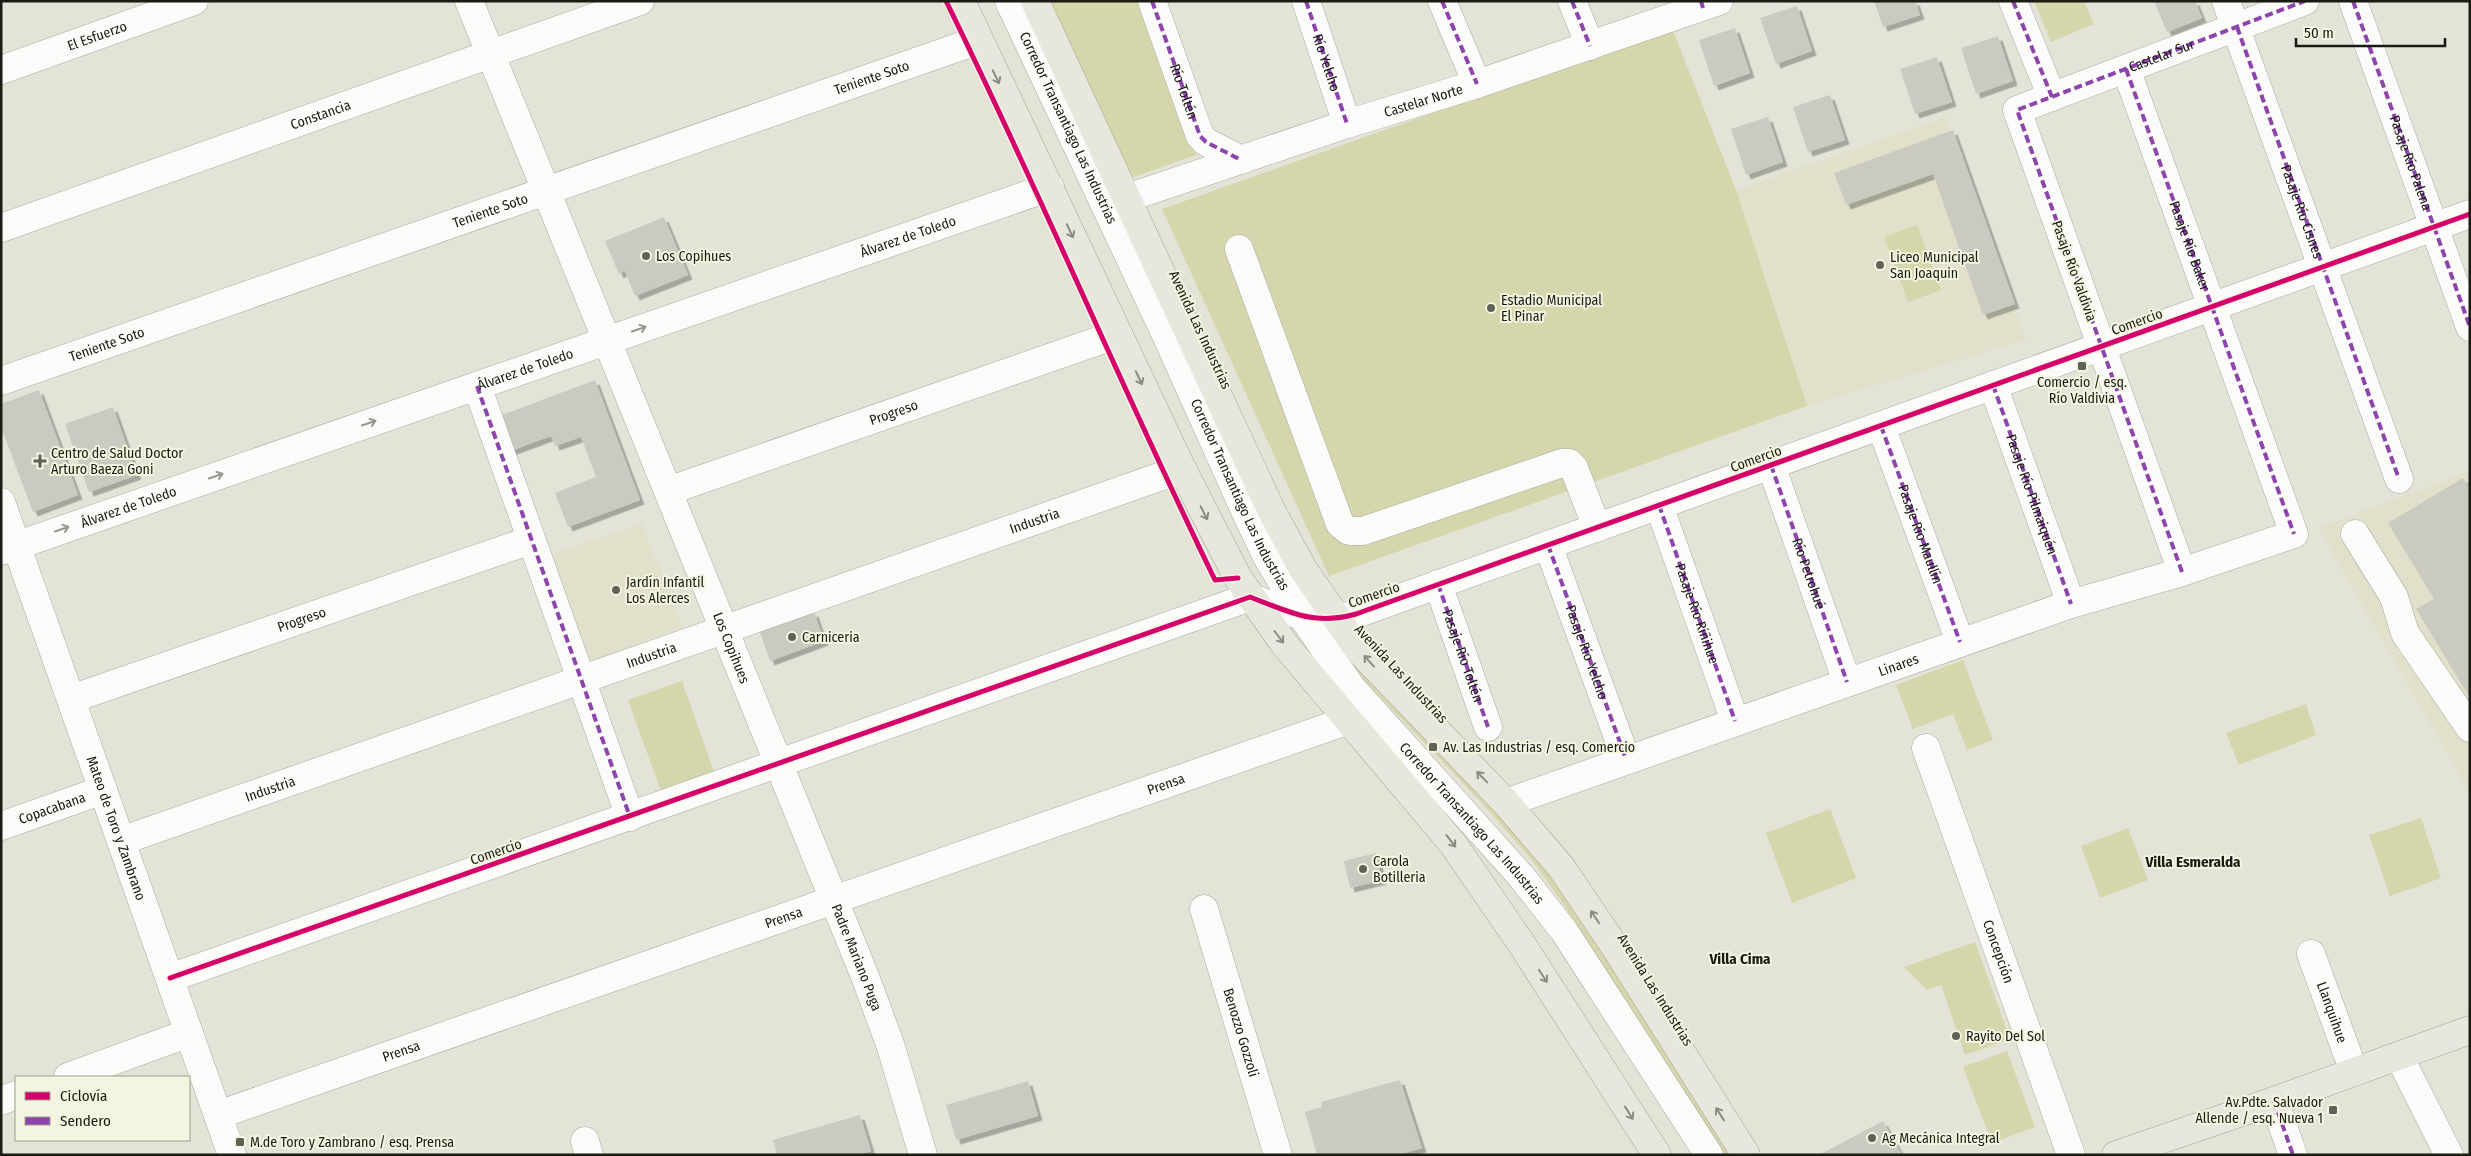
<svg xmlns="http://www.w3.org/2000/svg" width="2471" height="1156" viewBox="0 0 2471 1156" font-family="'Fira Sans Condensed',sans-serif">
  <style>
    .built { fill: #e0e0cb }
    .green { fill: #d5d6ab }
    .building { fill: #cacac1; filter: url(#shadow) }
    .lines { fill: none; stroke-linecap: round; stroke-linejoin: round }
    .minor-casing { stroke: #a9a9a0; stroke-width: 29 }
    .major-casing { stroke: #a4a490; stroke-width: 29 }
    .minor { stroke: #fbfbf9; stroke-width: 28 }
    .major { stroke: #e7e7dd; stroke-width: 28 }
    .quiet { stroke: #8e44ad; stroke-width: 4; stroke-dasharray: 8 4; stroke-linecap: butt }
    .cycleway-casing { stroke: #f4f5e0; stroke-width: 8 }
    .cycleway { stroke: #d6006c; stroke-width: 5 }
    .oneway { stroke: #8b8b82 }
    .oneway2 { stroke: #969692 }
    .poi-dot { fill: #616158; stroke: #f4f5e0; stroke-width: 2 }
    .labels { text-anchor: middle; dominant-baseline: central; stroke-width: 4; stroke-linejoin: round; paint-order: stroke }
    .street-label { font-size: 14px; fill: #1b1b13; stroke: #f4f5e0 }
    .poi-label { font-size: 14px; fill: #1b1b13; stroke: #f4f5e0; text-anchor: start }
    .neighbourhood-label { font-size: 15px; font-weight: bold; fill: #1b1b13; stroke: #f4f5e0 }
  </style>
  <defs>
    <filter id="shadow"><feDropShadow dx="4.5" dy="4.5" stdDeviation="0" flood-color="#0004"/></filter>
  </defs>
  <rect width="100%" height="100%" fill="#e3e3d8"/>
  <path class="built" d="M 1946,117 L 2026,340 L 1807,406 L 1736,190 Z
    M 2470,471 L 2470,793 L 2318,528 Z
    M 642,524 L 683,627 L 588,663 L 552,554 Z"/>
  <path class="green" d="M 1042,1 L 1142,1 L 1196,155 L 1131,178 Z
    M 2034,1 L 2084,1 L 2094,24 L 2051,42 Z
    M 1672,28 L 1736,190 L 1807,406 L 1329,576 L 1162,209 Z
    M 1917,225 L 1941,290 L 1908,302 L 1884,237 Z
    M 1347,649 L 1534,846 L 1733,1155 L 1719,1155 L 1564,905 L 1532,860 L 1482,803 L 1343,658 Z
    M 1963,660 L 1993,740 L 1967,750 L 1953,714 L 1913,729 L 1896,685 Z
    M 682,681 L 714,772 L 661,791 L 628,700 Z
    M 2306,704 L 2316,735 L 2239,765 L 2226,733 Z
    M 1830,809 L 1856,878 L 1792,903 L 1766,833 Z
    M 2421,818 L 2441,878 L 2390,896 L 2369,835 Z
    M 2128,828 L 2148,880 L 2100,898 L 2081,846 Z
    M 1975,942 L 2010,1039 L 1965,1055 L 1941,985 L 1927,990 L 1904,967 Z
    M 2007,1051 L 2035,1127 L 1992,1143 L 1963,1067 Z"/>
  <path class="building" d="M 1874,1 L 1915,1 L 1920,15 L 1883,27 Z
    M 2154,1 L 2195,1 L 2202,18 L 2167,32 Z
    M 1797,6 L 1812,51 L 1776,64 L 1760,18 Z
    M 1735,28 L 1750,73 L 1714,86 L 1699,40 Z
    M 1998,36 L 2013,81 L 1976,94 L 1961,48 Z
    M 1937,57 L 1952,102 L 1915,114 L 1900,69 Z
    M 1830,95 L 1845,140 L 1808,152 L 1793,107 Z
    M 1768,117 L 1783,162 L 1746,175 L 1731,129 Z
    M 1953,130 L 2015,304 L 1983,315 L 1933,174 L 1846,205 L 1834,173 Z
    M 664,217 L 688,275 L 635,296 L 625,271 L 619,274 L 605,241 Z
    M 595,380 L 640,500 L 568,527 L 555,493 L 596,477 L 581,437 L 555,446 L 551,436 L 510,451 L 497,417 Z
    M 39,390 L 78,495 L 33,512 L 1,427 L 1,404 Z
    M 113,407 L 137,475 L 89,492 L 65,424 Z
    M 2463,478 L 2470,489 L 2470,698 L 2416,609 L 2434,599 L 2388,523 Z
    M 814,612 L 824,641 L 770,661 L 760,632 Z
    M 1376,853 L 1382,880 L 1350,888 L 1344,861 Z
    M 1400,1080 L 1422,1148 L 1397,1155 L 1317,1155 L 1305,1112 L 1322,1107 L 1321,1102 Z
    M 1028,1081 L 1038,1116 L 956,1140 L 946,1105 Z
    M 860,1115 L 871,1151 L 858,1155 L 777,1155 L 773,1140 Z
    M 1883,1121 L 1902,1155 L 1819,1155 Z"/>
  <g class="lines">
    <defs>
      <g id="minor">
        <path id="s1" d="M 469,1 L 866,979 L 891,1047 L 923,1155"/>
        <path id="s2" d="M 1009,1 L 1167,337 L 1246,513 L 1266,555 L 1302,616 L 1351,687 L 1520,875 L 1564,931 L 1709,1155"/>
        <path id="s3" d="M 1152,1 L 1200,136 L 1206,142 L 1241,160"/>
        <path id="s4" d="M 1306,1 L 1347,124"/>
        <path d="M 1442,1 L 1477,84"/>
        <path d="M 1572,1 L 1590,46"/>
        <path d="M 2013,1 L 2052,97"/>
        <path id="s5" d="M 2226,1 L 2399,479"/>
        <path id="s6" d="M 2353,1 L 2470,327"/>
        <path id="s7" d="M 1,70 L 194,1"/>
        <path id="s8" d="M 1127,198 L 1347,124 L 1477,84 L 1719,1"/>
        <path id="s9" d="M 1,228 L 640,1"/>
        <path d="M 1239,249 L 1340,524 L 1349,531 L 1363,531 L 1562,463 L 1569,463 L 1574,468 L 1597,528"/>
        <path id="s10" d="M 1,381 L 979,40"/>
        <path d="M 1993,385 L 2071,604"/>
        <path d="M 477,386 L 630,817"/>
        <path d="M 1881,426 L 1960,642"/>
        <path id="s11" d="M 1771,465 L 1847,682"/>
        <path id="s12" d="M 668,491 L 1118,334"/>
        <path id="s13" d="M 1,502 L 232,1155"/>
        <path d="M 1659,505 L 1735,721"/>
        <path d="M 2355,534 L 2394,597 L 2405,633 L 2470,728"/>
        <path d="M 1548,545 L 1626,759"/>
        <path id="s14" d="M 1,551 L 1050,187"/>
        <path d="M 2182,572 L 2017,110 L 2305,1"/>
        <path d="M 1438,584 L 1488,727"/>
        <path id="s15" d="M 71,699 L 531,540"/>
        <path id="s16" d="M 1926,748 L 2071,1155"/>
        <path id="s17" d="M 1506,803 L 2071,604 L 2182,572 L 2294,534 L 2126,69"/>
        <path id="s18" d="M 1,826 L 103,790"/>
        <path id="s19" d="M 121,841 L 1182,469"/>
        <path id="s20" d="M 1204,909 L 1278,1155"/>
        <path id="s21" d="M 2311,954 L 2354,1072"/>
        <path d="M 170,978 L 1250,597 C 1290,612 1313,626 1356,614 L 2470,214"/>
        <path d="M 2399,1056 L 2449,1155"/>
        <path d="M 68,1077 L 189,1033"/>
        <path d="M 1,1101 L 16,1095"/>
        <path d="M 2274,1101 L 2293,1155"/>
        <path id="s22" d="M 218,1115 L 1349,720"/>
        <path d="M 585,1141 L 589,1155"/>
      </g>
      <path id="major" d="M 961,1 L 1182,469 L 1238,578 L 1285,645 L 1453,844 L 1521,943 L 1657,1155
        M 1035,1 L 1271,510 L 1303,569 L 1358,649 L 1506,803 L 1561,867 L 1617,950 L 1746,1155
        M 2116,1155 L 2274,1101 L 2470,1030"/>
    </defs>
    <use href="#minor" class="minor-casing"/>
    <use href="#major" class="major-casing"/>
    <use href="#minor" class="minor"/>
    <use href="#major" class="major"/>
    <g class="quiet">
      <path d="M 1152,1 L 1200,136 L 1206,142 L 1241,160"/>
      <path d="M 1306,1 L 1347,124"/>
      <path d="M 1442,1 L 1477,84"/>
      <path d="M 1572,1 L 1590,46"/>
      <path d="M 1701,1 L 1703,8"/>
      <path d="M 2013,1 L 2052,97"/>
      <path d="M 2353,1 L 2470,327"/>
      <path d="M 2237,27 L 2399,479"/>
      <path id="s23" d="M 2126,69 L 2294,534"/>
      <path id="s24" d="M 1993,385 L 2071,604"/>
      <path d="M 477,386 L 630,817"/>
      <path id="s25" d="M 1881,426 L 1960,642"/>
      <path d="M 1771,465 L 1847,682"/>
      <path id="s26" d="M 1659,505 L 1735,721"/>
      <path id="s27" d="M 1548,545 L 1626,759"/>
      <path id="s28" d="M 2182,572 L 2017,110 L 2305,1"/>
      <path id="s29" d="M 1438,584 L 1488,727"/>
      <path d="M 2274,1101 L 2293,1155"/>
    </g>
    <defs>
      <path id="cycleway" d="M 946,1 C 1040,192 1122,389 1215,580 L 1238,578
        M 170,978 L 1250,597 C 1290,612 1313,626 1356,614 L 2470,214"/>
    </defs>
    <use href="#cycleway" class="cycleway-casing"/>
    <use href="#cycleway" class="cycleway"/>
  </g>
  <defs><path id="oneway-shaft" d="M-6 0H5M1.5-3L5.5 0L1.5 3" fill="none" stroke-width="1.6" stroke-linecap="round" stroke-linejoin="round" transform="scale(1.25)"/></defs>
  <g class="oneway">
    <use href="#oneway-shaft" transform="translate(996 77) rotate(64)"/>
    <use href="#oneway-shaft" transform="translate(1070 231) rotate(65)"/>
    <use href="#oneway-shaft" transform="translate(1139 378) rotate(65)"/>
    <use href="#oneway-shaft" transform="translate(1204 513) rotate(63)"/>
    <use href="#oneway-shaft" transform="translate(1279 637) rotate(53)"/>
    <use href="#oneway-shaft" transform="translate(1369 661) rotate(-132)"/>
    <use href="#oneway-shaft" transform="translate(1482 777) rotate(-134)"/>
    <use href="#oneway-shaft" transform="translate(1451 841) rotate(52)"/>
    <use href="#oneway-shaft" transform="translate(1595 917) rotate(-124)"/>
    <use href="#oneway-shaft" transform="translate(1543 976) rotate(57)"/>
    <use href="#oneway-shaft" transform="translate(1629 1113) rotate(58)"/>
    <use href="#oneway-shaft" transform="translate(1720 1114) rotate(-122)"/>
  </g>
  <g class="oneway2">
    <use href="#oneway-shaft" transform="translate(639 329) rotate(-19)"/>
    <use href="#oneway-shaft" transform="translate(369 423) rotate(-19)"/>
    <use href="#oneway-shaft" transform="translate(216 476) rotate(-19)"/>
    <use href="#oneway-shaft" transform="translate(62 529) rotate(-19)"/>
  </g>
  <g class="poi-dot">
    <circle cx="646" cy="256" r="5"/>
    <circle cx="1880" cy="265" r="5"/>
    <circle cx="1491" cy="308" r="5"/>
    <rect x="2077" y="361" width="10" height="10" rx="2.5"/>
    <path d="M37.5 453.5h5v5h5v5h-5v5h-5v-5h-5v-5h5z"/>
    <circle cx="616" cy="590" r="5"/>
    <circle cx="792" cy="637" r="5"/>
    <rect x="1428" y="742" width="10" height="10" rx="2.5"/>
    <circle cx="1363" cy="869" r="5"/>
    <circle cx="1956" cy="1036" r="5"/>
    <rect x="2328" y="1105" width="10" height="10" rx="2.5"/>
    <circle cx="1872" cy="1138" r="5"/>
    <rect x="235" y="1137" width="10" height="10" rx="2.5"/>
  </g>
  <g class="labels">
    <g class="street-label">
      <text stroke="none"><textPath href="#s7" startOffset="102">El Esfuerzo</textPath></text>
      <text stroke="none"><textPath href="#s28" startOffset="645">Castelar Sur</textPath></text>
      <text stroke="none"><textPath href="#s4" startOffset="65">Río Yelcho</textPath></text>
      <text stroke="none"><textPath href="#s10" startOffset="922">Teniente Soto</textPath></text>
      <text stroke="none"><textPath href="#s3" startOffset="96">Río Toltén</textPath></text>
      <text stroke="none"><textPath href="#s8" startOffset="312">Castelar Norte</textPath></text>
      <text stroke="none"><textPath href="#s9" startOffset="339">Constancia</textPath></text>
      <text stroke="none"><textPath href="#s2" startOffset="140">Corredor Transantiago Las Industrias</textPath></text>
      <text stroke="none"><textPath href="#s6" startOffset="172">Pasaje Río Palena</textPath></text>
      <text stroke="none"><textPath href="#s10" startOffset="518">Teniente Soto</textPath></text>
      <text stroke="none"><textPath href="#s5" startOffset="224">Pasaje Río Cisnes</textPath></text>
      <text stroke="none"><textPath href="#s14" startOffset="960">Álvarez de Toledo</textPath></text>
      <text stroke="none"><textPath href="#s23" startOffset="188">Pasaje Río Baker</textPath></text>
      <text transform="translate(2074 271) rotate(70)">Pasaje Río Valdivia</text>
      <text transform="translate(2137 322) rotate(-20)">Comercio</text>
      <text transform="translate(1200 330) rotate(65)">Avenida Las Industrias</text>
      <text stroke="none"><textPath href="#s10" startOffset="112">Teniente Soto</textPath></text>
      <text stroke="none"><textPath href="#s14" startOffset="555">Álvarez de Toledo</textPath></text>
      <text stroke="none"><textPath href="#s12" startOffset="239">Progreso</textPath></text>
      <text transform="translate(1756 459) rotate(-20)">Comercio</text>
      <text stroke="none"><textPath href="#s2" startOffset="545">Corredor Transantiago Las Industrias</textPath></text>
      <text stroke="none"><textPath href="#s24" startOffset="116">Pasaje Río Pilmaiquén</textPath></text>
      <text stroke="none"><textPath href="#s14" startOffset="135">Álvarez de Toledo</textPath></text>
      <text stroke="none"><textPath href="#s19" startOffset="968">Industria</textPath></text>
      <text stroke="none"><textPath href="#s25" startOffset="115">Pasaje Río Maullín</textPath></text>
      <text stroke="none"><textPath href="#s11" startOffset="115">Río Petrohué</textPath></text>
      <text transform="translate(1374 595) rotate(-19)">Comercio</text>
      <text stroke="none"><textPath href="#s26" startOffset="115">Pasaje Río Riñihue</textPath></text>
      <text stroke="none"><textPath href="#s15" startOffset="244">Progreso</textPath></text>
      <text stroke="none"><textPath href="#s1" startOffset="698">Los Copihues</textPath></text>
      <text stroke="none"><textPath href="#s27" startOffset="114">Pasaje Río Yelcho</textPath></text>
      <text stroke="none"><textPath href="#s19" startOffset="562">Industria</textPath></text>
      <text stroke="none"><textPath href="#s29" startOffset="76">Pasaje Río Toltén</textPath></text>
      <text stroke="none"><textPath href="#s17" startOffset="416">Linares</textPath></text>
      <text transform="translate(1401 674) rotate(47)">Avenida Las Industrias</text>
      <text stroke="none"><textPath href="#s22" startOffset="1004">Prensa</textPath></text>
      <text stroke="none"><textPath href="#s19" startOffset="158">Industria</textPath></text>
      <text stroke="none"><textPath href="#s18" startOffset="54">Copacabana</textPath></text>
      <text stroke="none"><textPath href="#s2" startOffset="950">Corredor Transantiago Las Industrias</textPath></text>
      <text stroke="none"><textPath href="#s13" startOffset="346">Mateo de Toro y Zambrano</textPath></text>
      <text transform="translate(496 852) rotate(-19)">Comercio</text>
      <text stroke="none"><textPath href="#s22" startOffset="599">Prensa</textPath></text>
      <text stroke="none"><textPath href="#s16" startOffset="216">Concepción</textPath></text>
      <text stroke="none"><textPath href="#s1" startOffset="1032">Padre Mariano Puga</textPath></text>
      <text transform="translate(1655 990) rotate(58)">Avenida Las Industrias</text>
      <text stroke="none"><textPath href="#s21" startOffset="62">Llanquihue</textPath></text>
      <text stroke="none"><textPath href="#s20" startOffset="129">Benozzo Gozzoli</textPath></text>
      <text stroke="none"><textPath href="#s22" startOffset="194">Prensa</textPath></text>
    </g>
    <g class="poi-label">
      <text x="656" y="256">Los Copihues</text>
      <text x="1890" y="257">Liceo Municipal<tspan x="1890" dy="16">San Joaquin</tspan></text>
      <text x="1501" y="300">Estadio Municipal<tspan x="1501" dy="16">El Pinar</tspan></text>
      <text x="2082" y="382" text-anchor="middle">Comercio / esq.<tspan x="2082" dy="16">Río Valdivia</tspan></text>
      <text x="51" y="453">Centro de Salud Doctor<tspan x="51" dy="16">Arturo Baeza Goni</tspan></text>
      <text x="626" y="582">Jardín Infantil<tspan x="626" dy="16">Los Alerces</tspan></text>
      <text x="802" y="637">Carniceria</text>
      <text x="1443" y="747">Av. Las Industrias / esq. Comercio</text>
      <text x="1373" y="861">Carola<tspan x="1373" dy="16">Botilleria</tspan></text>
      <text x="1966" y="1036">Rayito Del Sol</text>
      <text x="2323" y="1102" text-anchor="end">Av.Pdte. Salvador<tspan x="2323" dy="16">Allende / esq. Nueva 1</tspan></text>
      <text x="1882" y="1138">Ag Mecánica Integral</text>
      <text x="250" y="1142">M.de Toro y Zambrano / esq. Prensa</text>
    </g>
    <g class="neighbourhood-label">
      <text x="2193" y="862">Villa Esmeralda</text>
      <text x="1740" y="959">Villa Cima</text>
    </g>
  </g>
  <rect width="2471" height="1156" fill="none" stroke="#1b1b13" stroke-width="5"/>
  <rect x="15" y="1076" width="175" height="65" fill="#f4f5e0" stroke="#9d9e8e"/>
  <rect x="25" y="1092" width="25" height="8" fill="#d6006c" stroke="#9d9e8e"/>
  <text x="60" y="1101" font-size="15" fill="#1b1b13">Ciclovía</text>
  <rect x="25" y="1117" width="25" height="8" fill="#8e44ad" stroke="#9d9e8e"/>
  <text x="60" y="1126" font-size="15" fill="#1b1b13">Sendero</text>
  <path d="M2296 38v8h149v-8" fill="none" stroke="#1b1b13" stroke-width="2.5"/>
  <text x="2304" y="38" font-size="15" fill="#1b1b13" stroke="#f4f5e0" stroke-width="4" paint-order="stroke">50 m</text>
</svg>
